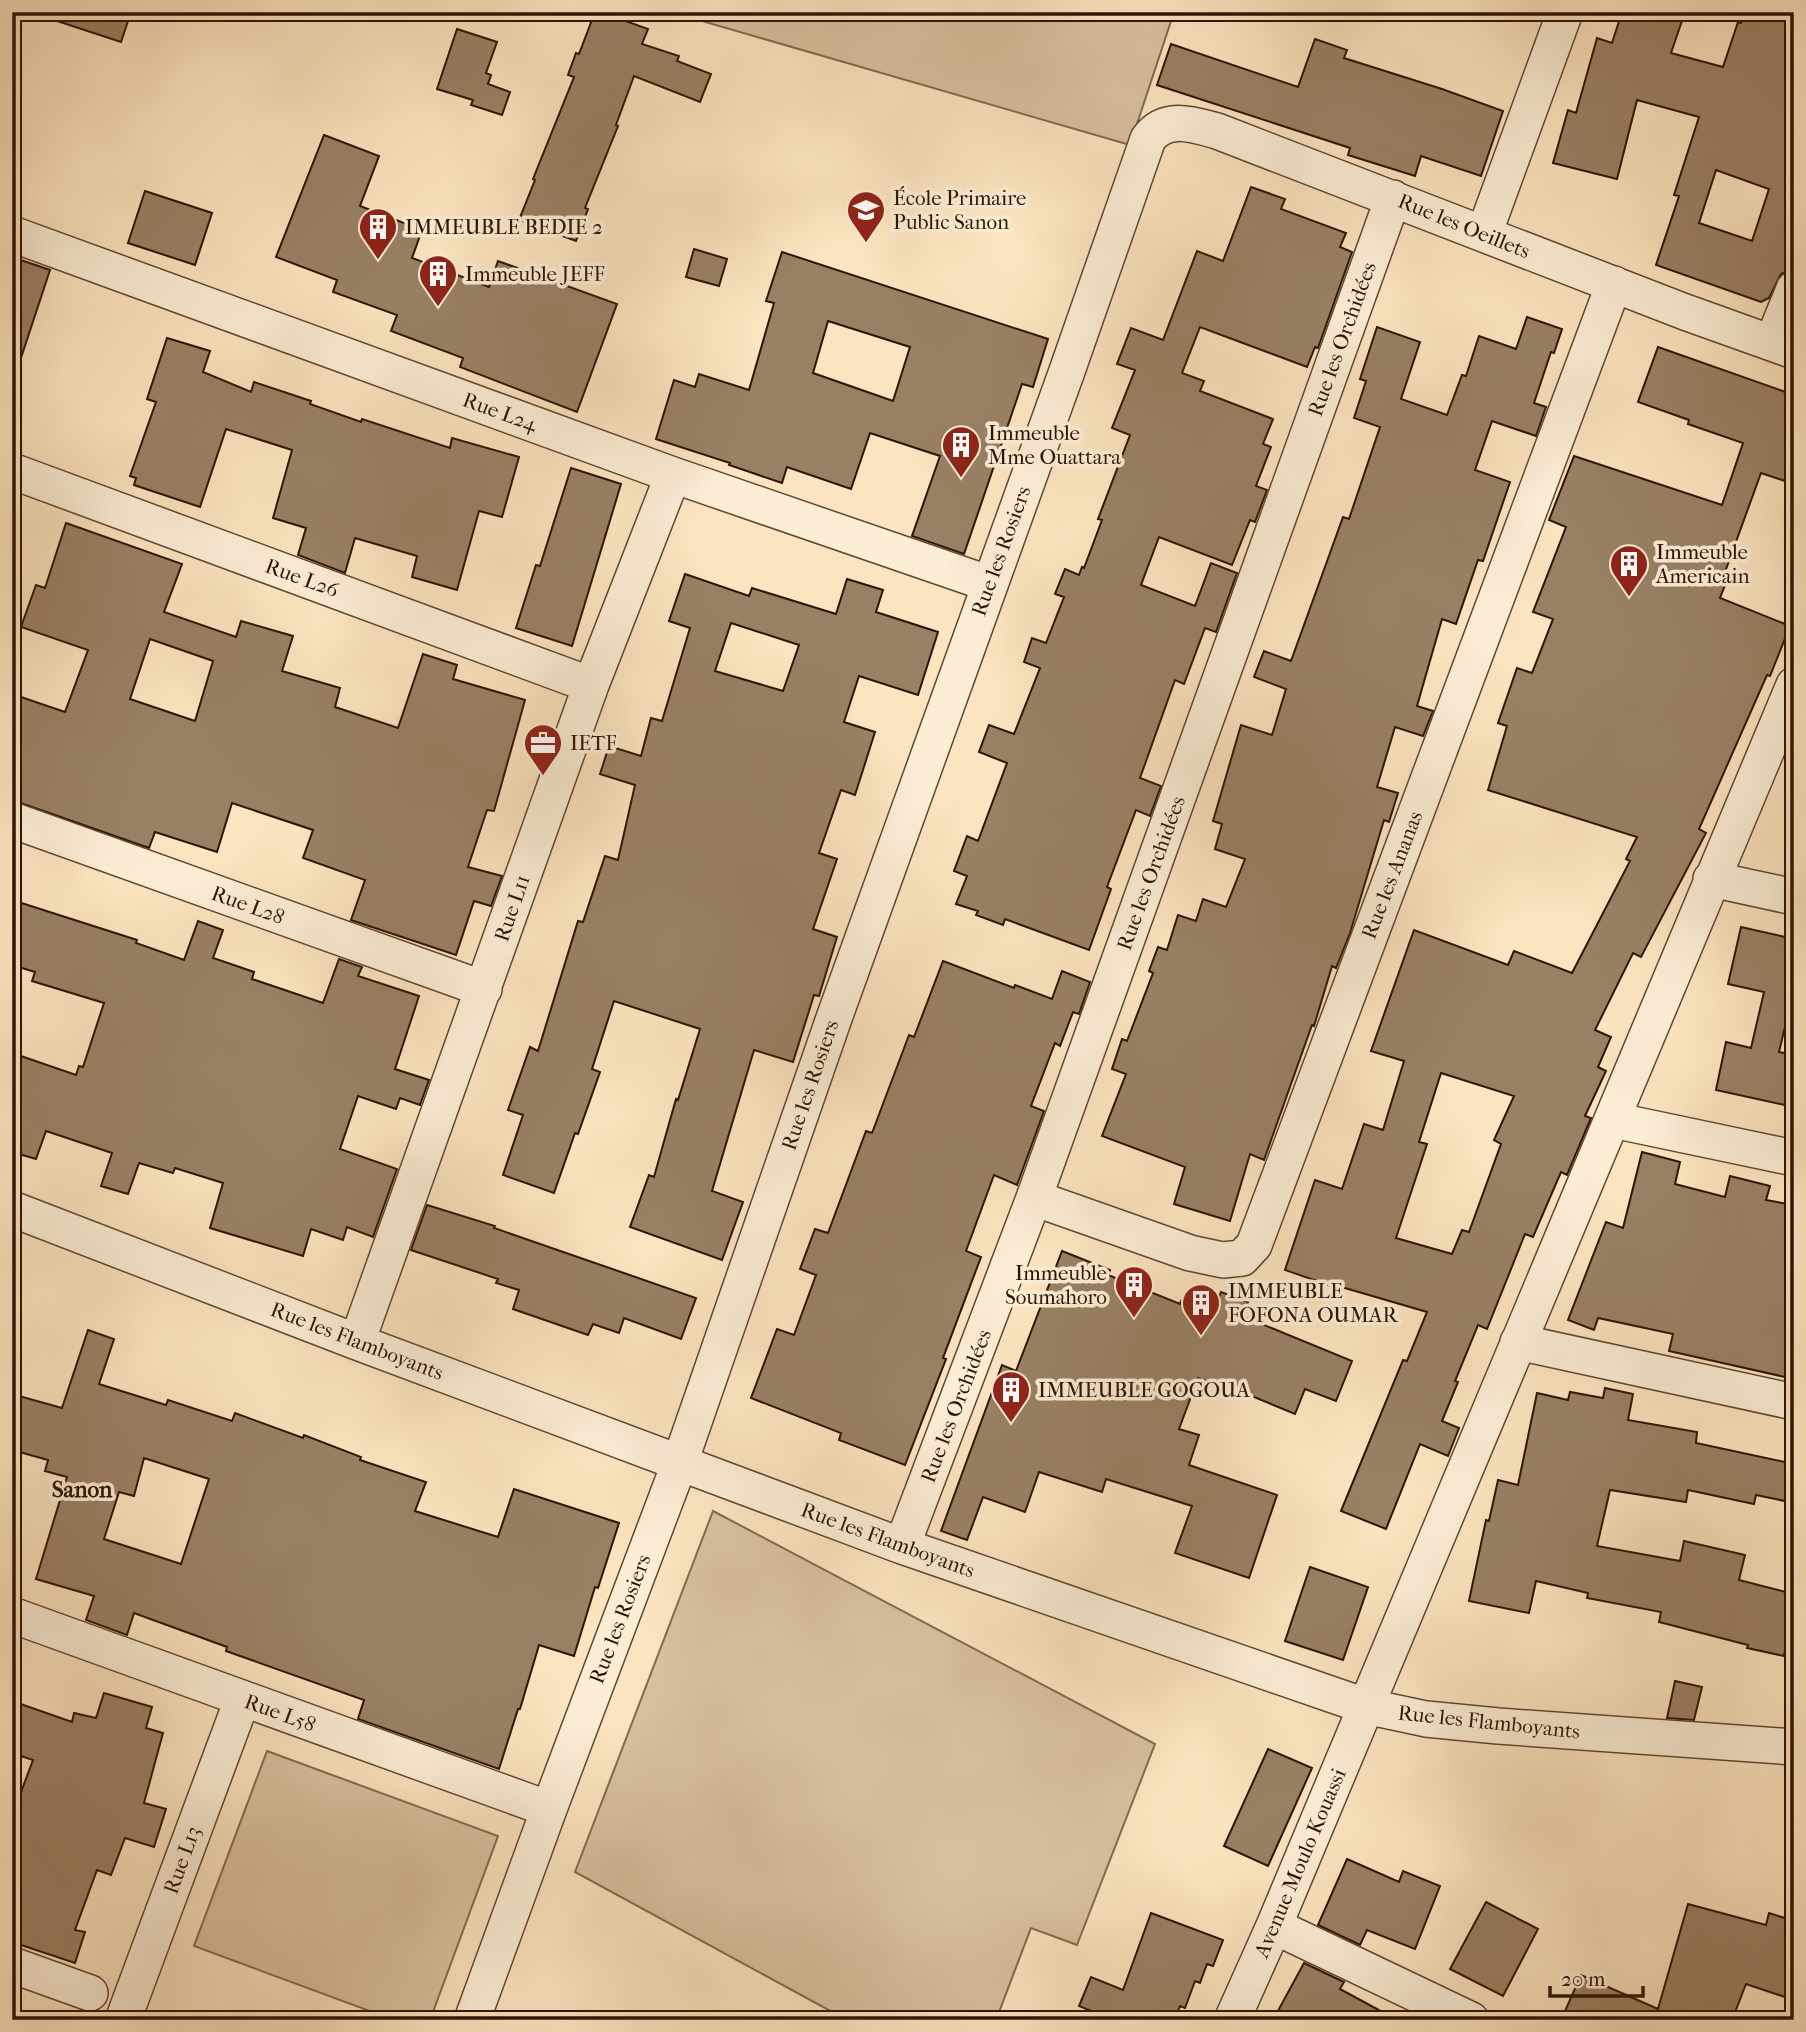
<svg xmlns="http://www.w3.org/2000/svg" width="1806" height="2032" viewBox="0 0 1806 2032" font-family="'IM FELL French Canon',serif">
  <style>
    .green { fill: #d8c09f; stroke: #836a50; stroke-width: 2 }
    .building { fill: #998064; stroke: #2e1302; stroke-width: 2; fill-rule: evenodd }
    .lines { fill: none; stroke-linecap: round; stroke-linejoin: round }
    .minor-casing { stroke: #614731; stroke-width: 38 }
    .minor { stroke: #fcedd5; stroke-width: 35 }
    .labels { text-anchor: middle; dominant-baseline: central; stroke-width: 7; stroke-linejoin: round; paint-order: stroke }
    .poi-label { font-size: 21px; fill: #2e1302; stroke: #fcedd5; text-anchor: start }
    .street-label { font-size: 21px; fill: #2e1302; stroke: #fcedd5 }
    .neighbourhood-label { font-size: 23px; font-weight: bold; fill: #2e1302; stroke: #fcedd5 }
  </style>
  <rect width="100%" height="100%" fill="#fbe4bf"/>
  <filter id="stains"><feTurbulence type="fractalNoise" baseFrequency=".00286" numOctaves="4"/><feColorMatrix values="0 0 0 0 .2 0 0 0 0 .09 0 0 0 0 .02 0 0 0 .5 -.17"/></filter>
  <radialGradient id="worn" r=".72"><stop offset=".6" stop-color="#630" stop-opacity="0"/><stop offset="1" stop-color="#630" stop-opacity=".3"/></radialGradient>
  <path class="green" d="M 671,12 L 1174,12 L 1130,145 Z
    M 713,1511 L 1155,1744 L 1077,1945 L 1031,1928 L 996,2020 L 847,2020 L 575,1872 Z
    M 267,1751 L 498,1836 L 430,2020 L 394,2020 L 194,1946 Z"/>
  <path class="building" d="M 46,12 L 131,12 L 121,42 L 45,17 Z
    M 595,12 L 601,12 L 648,29 L 642,44 L 679,56 L 677,61 L 711,74 L 700,102 L 634,76 L 616,125 L 618,126 L 585,208 L 588,209 L 576,241 L 519,220 L 535,180 L 533,179 L 574,77 L 568,75 L 576,53 L 579,54 Z
    M 1622,12 L 1685,12 L 1671,53 L 1723,67 L 1738,22 L 1741,23 L 1744,12 L 1794,12 L 1794,77 L 1787,98 L 1794,100 L 1794,264 L 1792,269 L 1781,274 L 1769,298 L 1761,302 L 1656,265 L 1679,196 L 1674,195 L 1699,117 L 1637,100 L 1617,179 L 1553,163 L 1568,110 L 1576,113 L 1597,38 L 1612,43 ZM 1716,170 L 1769,189 L 1752,241 L 1699,223 Z
    M 457,29 L 497,42 L 486,73 L 491,75 L 488,84 L 510,92 L 502,115 L 471,105 L 473,100 L 437,89 Z
    M 1315,39 L 1347,50 L 1344,58 L 1442,89 L 1503,111 L 1481,176 L 1421,156 L 1415,176 L 1348,155 L 1350,148 L 1157,85 L 1171,44 L 1298,87 Z
    M 324,135 L 379,156 L 360,206 L 422,230 L 412,258 L 489,287 L 498,261 L 617,304 L 577,412 L 460,367 L 463,358 L 391,331 L 397,315 L 333,292 L 337,280 L 276,257 Z
    M 1251,187 L 1285,199 L 1281,209 L 1346,233 L 1340,247 L 1352,252 L 1318,348 L 1315,347 L 1307,367 L 1200,327 L 1182,373 L 1204,381 L 1200,391 L 1273,419 L 1263,444 L 1271,447 L 1256,486 L 1267,490 L 1255,522 L 1250,520 L 1232,565 L 1159,537 L 1141,585 L 1195,606 L 1211,563 L 1237,573 L 1216,632 L 1205,628 L 1184,684 L 1175,680 L 1140,778 L 1161,786 L 1150,816 L 1136,810 L 1107,887 L 1111,889 L 1089,950 L 1005,919 L 1003,925 L 976,915 L 978,911 L 956,904 L 967,876 L 954,871 L 967,836 L 978,841 L 1007,763 L 979,752 L 989,725 L 1014,734 L 1040,668 L 1024,662 L 1032,638 L 1046,643 L 1064,597 L 1055,594 L 1065,569 L 1079,575 L 1082,567 L 1084,568 L 1102,520 L 1098,519 L 1130,435 L 1112,428 L 1135,370 L 1117,364 L 1131,328 L 1163,340 L 1197,251 L 1223,261 Z
    M 145,191 L 212,213 L 195,265 L 128,243 Z
    M 694,249 L 727,259 L 719,286 L 686,277 Z
    M 782,252 L 1048,339 L 1033,387 L 1022,384 L 964,554 L 912,536 L 940,456 L 870,433 L 851,489 L 787,467 L 782,483 L 729,465 L 730,463 L 656,439 L 674,380 L 695,387 L 699,374 L 749,390 L 774,303 L 766,301 ZM 828,321 L 910,347 L 893,401 L 813,373 Z
    M 12,257 L 50,270 L 17,370 L 12,369 Z
    M 1527,317 L 1562,329 L 1554,353 L 1551,352 L 1534,403 L 1546,407 L 1536,436 L 1492,421 L 1475,470 L 1510,482 L 1483,561 L 1478,560 L 1456,624 L 1442,619 L 1417,706 L 1433,711 L 1423,736 L 1395,727 L 1377,787 L 1398,793 L 1389,822 L 1384,820 L 1350,933 L 1336,968 L 1332,966 L 1314,1026 L 1312,1025 L 1264,1160 L 1250,1154 L 1230,1221 L 1174,1204 L 1185,1167 L 1102,1136 L 1126,1074 L 1112,1069 L 1122,1039 L 1127,1041 L 1153,973 L 1149,971 L 1158,947 L 1167,950 L 1178,915 L 1196,921 L 1203,899 L 1226,907 L 1245,859 L 1215,849 L 1222,824 L 1213,821 L 1241,725 L 1272,735 L 1286,689 L 1254,677 L 1264,651 L 1291,661 L 1343,517 L 1349,519 L 1380,427 L 1354,418 L 1366,381 L 1360,379 L 1377,327 L 1420,342 L 1401,399 L 1447,415 L 1462,375 L 1466,376 L 1479,336 L 1516,349 Z
    M 167,338 L 210,351 L 203,372 L 251,392 L 254,382 L 311,401 L 310,404 L 361,422 L 362,419 L 450,448 L 452,438 L 519,457 L 502,517 L 479,511 L 457,590 L 412,577 L 417,556 L 355,538 L 345,573 L 298,555 L 306,528 L 273,518 L 292,450 L 226,429 L 200,507 L 134,485 L 136,478 L 130,476 L 156,402 L 147,399 Z
    M 1658,347 L 1794,395 L 1794,484 L 1761,473 L 1721,583 L 1725,585 L 1720,598 L 1790,626 L 1770,676 L 1767,675 L 1699,829 L 1706,833 L 1641,957 L 1633,953 L 1595,1030 L 1611,1037 L 1598,1067 L 1606,1071 L 1585,1116 L 1591,1118 L 1567,1175 L 1561,1172 L 1533,1237 L 1525,1234 L 1487,1329 L 1478,1325 L 1455,1381 L 1458,1382 L 1442,1421 L 1459,1428 L 1448,1456 L 1420,1444 L 1386,1529 L 1341,1511 L 1403,1360 L 1407,1361 L 1427,1312 L 1338,1286 L 1337,1288 L 1285,1270 L 1315,1180 L 1342,1189 L 1364,1124 L 1383,1130 L 1404,1061 L 1371,1051 L 1414,930 L 1508,965 L 1514,951 L 1572,973 L 1630,861 L 1626,859 L 1637,837 L 1488,790 L 1507,726 L 1498,723 L 1517,668 L 1532,673 L 1553,619 L 1533,612 L 1566,527 L 1549,520 L 1574,456 L 1722,505 L 1743,443 L 1688,424 L 1689,420 L 1638,402 ZM 1441,1073 L 1514,1096 L 1494,1140 L 1501,1144 L 1469,1232 L 1462,1230 L 1452,1254 L 1396,1238 L 1427,1144 L 1419,1142 Z
    M 571,468 L 621,484 L 572,646 L 516,628 L 536,565 L 540,566 Z
    M 66,523 L 182,564 L 164,612 L 236,637 L 241,621 L 293,636 L 282,671 L 340,688 L 335,707 L 398,728 L 423,654 L 457,665 L 453,679 L 525,700 L 494,811 L 487,810 L 468,867 L 502,876 L 491,906 L 474,901 L 456,955 L 351,920 L 365,880 L 303,858 L 313,830 L 232,803 L 217,852 L 155,832 L 149,848 L 12,800 L 12,694 L 65,712 L 88,650 L 21,627 L 36,585 L 45,588 ZM 150,639 L 213,661 L 195,721 L 130,699 Z
    M 685,574 L 749,596 L 752,588 L 836,614 L 847,579 L 883,590 L 876,612 L 938,632 L 918,695 L 859,676 L 844,722 L 875,732 L 855,795 L 841,790 L 819,853 L 837,859 L 813,929 L 837,937 L 819,996 L 814,995 L 793,1062 L 754,1050 L 712,1191 L 743,1202 L 722,1260 L 630,1227 L 649,1175 L 654,1177 L 676,1099 L 678,1100 L 700,1029 L 614,1001 L 592,1069 L 600,1072 L 578,1134 L 575,1133 L 554,1193 L 503,1175 L 523,1115 L 508,1110 L 530,1047 L 538,1051 L 578,921 L 583,922 L 605,856 L 618,860 L 635,785 L 600,774 L 609,746 L 641,756 L 651,718 L 662,721 L 690,628 L 669,621 ZM 731,623 L 799,645 L 783,691 L 715,671 Z
    M 12,900 L 137,940 L 136,943 L 184,960 L 198,921 L 223,930 L 213,958 L 254,972 L 252,979 L 323,1003 L 339,959 L 362,967 L 358,976 L 419,996 L 395,1069 L 429,1080 L 420,1105 L 400,1098 L 396,1109 L 358,1096 L 340,1149 L 397,1169 L 373,1237 L 347,1227 L 343,1240 L 311,1229 L 303,1256 L 210,1228 L 223,1183 L 175,1168 L 173,1173 L 139,1163 L 128,1194 L 101,1186 L 112,1153 L 46,1131 L 36,1159 L 12,1152 L 12,1053 L 76,1075 L 79,1066 L 83,1067 L 104,1003 L 32,981 L 35,972 L 12,965 Z
    M 1741,927 L 1794,939 L 1794,989 L 1779,1052 L 1794,1055 L 1794,1107 L 1716,1090 L 1726,1042 L 1751,1048 L 1764,992 L 1728,984 Z
    M 943,961 L 1014,988 L 1015,985 L 1052,999 L 1062,971 L 1090,982 L 1079,1014 L 1073,1012 L 1060,1046 L 1055,1043 L 1031,1106 L 1044,1111 L 1017,1185 L 994,1175 L 966,1251 L 981,1257 L 943,1358 L 946,1359 L 905,1465 L 839,1440 L 841,1433 L 751,1398 L 777,1329 L 794,1335 L 816,1275 L 800,1269 L 815,1229 L 828,1233 L 866,1131 L 872,1133 L 909,1035 L 914,1037 Z
    M 1642,1152 L 1680,1162 L 1675,1184 L 1725,1197 L 1730,1176 L 1770,1186 L 1766,1200 L 1794,1205 L 1794,1379 L 1669,1351 L 1673,1334 L 1598,1318 L 1594,1330 L 1568,1320 L 1606,1222 L 1623,1228 Z
    M 427,1205 L 495,1226 L 494,1228 L 696,1298 L 681,1339 L 624,1318 L 619,1333 L 593,1324 L 588,1335 L 513,1309 L 519,1290 L 496,1283 L 498,1279 L 411,1250 Z
    M 1062,1251 L 1110,1270 L 1108,1275 L 1180,1304 L 1181,1301 L 1213,1313 L 1221,1292 L 1248,1302 L 1242,1316 L 1352,1361 L 1336,1401 L 1305,1389 L 1295,1414 L 1218,1382 L 1217,1385 L 1198,1378 L 1179,1429 L 1199,1435 L 1189,1465 L 1277,1495 L 1249,1578 L 1175,1553 L 1192,1506 L 1106,1479 L 1102,1492 L 1039,1472 L 1025,1512 L 983,1497 L 967,1540 L 941,1531 L 1002,1365 L 1016,1371 Z
    M 88,1330 L 114,1339 L 99,1384 L 166,1405 L 168,1400 L 232,1421 L 235,1413 L 303,1438 L 304,1435 L 361,1457 L 360,1460 L 426,1482 L 415,1511 L 498,1537 L 514,1489 L 619,1523 L 598,1588 L 595,1587 L 574,1656 L 539,1645 L 520,1709 L 518,1709 L 499,1769 L 358,1719 L 364,1700 L 226,1651 L 227,1647 L 134,1613 L 127,1635 L 86,1620 L 94,1596 L 36,1579 L 67,1477 L 45,1471 L 48,1460 L 12,1450 L 12,1394 L 62,1408 ZM 144,1458 L 209,1479 L 181,1564 L 104,1539 L 119,1492 L 134,1496 Z
    M 1605,1388 L 1633,1394 L 1628,1420 L 1697,1432 L 1696,1443 L 1794,1464 L 1794,1503 L 1756,1495 L 1754,1504 L 1688,1490 L 1686,1502 L 1610,1490 L 1597,1546 L 1680,1561 L 1684,1541 L 1745,1555 L 1739,1580 L 1794,1594 L 1794,1652 L 1785,1650 L 1784,1656 L 1747,1648 L 1748,1645 L 1659,1622 L 1661,1612 L 1587,1598 L 1588,1593 L 1536,1581 L 1529,1613 L 1469,1601 L 1486,1520 L 1489,1521 L 1498,1480 L 1518,1485 L 1537,1393 L 1568,1400 L 1570,1392 L 1603,1398 Z
    M 1310,1567 L 1368,1587 L 1343,1660 L 1285,1641 Z
    M 1675,1681 L 1702,1687 L 1694,1720 L 1667,1718 Z
    M 104,1693 L 152,1707 L 146,1728 L 163,1733 L 144,1803 L 166,1809 L 154,1847 L 125,1838 L 111,1875 L 97,1870 L 75,1930 L 85,1932 L 75,1963 L 12,1942 L 12,1827 L 21,1801 L 18,1800 L 33,1760 L 12,1753 L 12,1701 L 72,1722 L 74,1713 L 96,1718 Z
    M 1268,1749 L 1312,1768 L 1268,1866 L 1224,1846 Z
    M 1347,1859 L 1399,1882 L 1403,1871 L 1440,1886 L 1415,1949 L 1367,1930 L 1360,1945 L 1318,1925 Z
    M 1486,1902 L 1538,1929 L 1503,1996 L 1450,1969 Z
    M 1688,1904 L 1766,1925 L 1769,1913 L 1794,1921 L 1794,2000 L 1746,1984 L 1732,2020 L 1561,2020 L 1581,1975 L 1658,2009 Z
    M 1151,1913 L 1223,1940 L 1213,1966 L 1207,1964 L 1200,1983 L 1195,1981 L 1185,2008 L 1180,2006 L 1174,2020 L 1113,2020 L 1079,2006 L 1091,1977 L 1123,1990 Z
    M 1304,1963 L 1344,1982 L 1340,1989 L 1397,2020 L 1273,2020 Z"/>
  <g class="lines">
    <defs>
      <path id="minor" d="M 12,234 L 673,475 L 990,584
        M 1484,234 L 1565,12
        M 1772,343 L 1794,289
        M 12,471 L 591,685
        M 12,820 L 484,989
        M 1711,879 L 1794,897
        M 1613,1120 L 1794,1158
        M 1034,1198 L 1190,1253 L 1223,1260 L 1242,1258 L 1254,1245 L 1614,284
        M 12,1209 L 357,1342 L 902,1546 L 1365,1706 L 1426,1719 L 1498,1726 L 1794,1747
        M 357,1342 L 591,685 L 673,475
        M 1518,1342 L 1794,1402
        M 902,1546 L 1034,1198 L 1393,198
        M 12,1615 L 549,1809
        M 1274,1926 L 1471,2020
        M 12,1965 L 90,1993
        M 123,2020 L 242,1700
        M 472,2020 L 549,1809 L 680,1462 L 833,1021 L 1067,371 L 1148,139 C 1165,115 1192,124 1217,131 L 1685,312 L 1794,351
        M 1232,2020 L 1274,1926 L 1794,685"/>
    </defs>
    <use href="#minor" class="minor-casing"/>
    <use href="#minor" class="minor"/>
  </g>
  <defs>
    <symbol id="school-pin" viewBox="-11 -11 22 30"><path d="M0 17L-7.5 6A9.5 9.5 0 1 1 7.5 6Z" fill="#8f2418" stroke="#fcedd5"/><path d="M0-5L7-2L0 1L-7-2ZM-4 1L0 2.5L4 1V4Q0 6-4 4Z" fill="#fff"/></symbol>
    <symbol id="building-pin" viewBox="-11 -11 22 30"><path d="M0 17L-7.5 6A9.5 9.5 0 1 1 7.5 6Z" fill="#8f2418" stroke="#fcedd5"/><path d="M-4-6H4V6H1V3H-1V6H-4ZM-2.5-4.3h1.7v1.8h-1.7ZM.8-4.3h1.7v1.8H.8ZM-2.5-1h1.7V.8h-1.7ZM.8-1h1.7V.8H.8Z" fill="#fff"/></symbol>
    <symbol id="office-pin" viewBox="-11 -11 22 30"><path d="M0 17L-7.5 6A9.5 9.5 0 1 1 7.5 6Z" fill="#8f2418" stroke="#fcedd5"/><path d="M-6-3h4V-5.5h4V-3h4V5H-6ZM-1-4.5V-3h2v-1.5ZM-6 0V1H6V0Z" fill="#fff"/></symbol>
  </defs>
  <g fill-rule="evenodd">
    <use href="#school-pin" x="844" y="188" width="44" height="60"/>
    <use href="#building-pin" x="356" y="205" width="44" height="60"/>
    <use href="#building-pin" x="416" y="252" width="44" height="60"/>
    <use href="#building-pin" x="939" y="423" width="44" height="60"/>
    <use href="#building-pin" x="1607" y="542" width="44" height="60"/>
    <use href="#office-pin" x="521" y="721" width="44" height="60"/>
    <use href="#building-pin" x="1112" y="1263" width="44" height="60"/>
    <use href="#building-pin" x="1179" y="1281" width="44" height="60"/>
    <use href="#building-pin" x="989" y="1368" width="44" height="60"/>
  </g>
  <g class="labels">
    <g class="poi-label">
      <text x="893" y="198">École Primaire<tspan x="893" dy="24">Public Sanon</tspan></text>
      <text x="405" y="227">IMMEUBLE BEDIE 2</text>
      <text x="465" y="274">Immeuble JEFF</text>
      <text x="988" y="433">Immeuble<tspan x="988" dy="24">Mme Ouattara</tspan></text>
      <text x="1656" y="552">Immeuble<tspan x="1656" dy="24">Americain</tspan></text>
      <text x="570" y="743">IETF</text>
      <text x="1107" y="1273" text-anchor="end">Immeuble<tspan x="1107" dy="24">Soumahoro</tspan></text>
      <text x="1228" y="1291">IMMEUBLE<tspan x="1228" dy="24">FOFONA OUMAR</tspan></text>
      <text x="1038" y="1390">IMMEUBLE GOGOUA</text>
    </g>
    <g class="street-label">
      <text transform="translate(1464 226) rotate(22)">Rue les Oeillets</text>
      <text transform="translate(1342 339) rotate(-70)">Rue les Orchidées</text>
      <text transform="translate(500 412) rotate(20)">Rue L24</text>
      <text transform="translate(1001 551) rotate(-70)">Rue les Rosiers</text>
      <text transform="translate(302 578) rotate(20)">Rue L26</text>
      <text transform="translate(1151 873) rotate(-70)">Rue les Orchidées</text>
      <text transform="translate(1392 875) rotate(-69)">Rue les Ananas</text>
      <text transform="translate(248 905) rotate(20)">Rue L28</text>
      <text transform="translate(512 908) rotate(-71)">Rue L11</text>
      <text transform="translate(810 1085) rotate(-71)">Rue les Rosiers</text>
      <text transform="translate(357 1341) rotate(21)">Rue les Flamboyants</text>
      <text transform="translate(956 1406) rotate(-69)">Rue les Orchidées</text>
      <text transform="translate(888 1540) rotate(20)">Rue les Flamboyants</text>
      <text transform="translate(620 1619) rotate(-69)">Rue les Rosiers</text>
      <text transform="translate(280 1713) rotate(20)">Rue L58</text>
      <text transform="translate(1489 1722) rotate(6)">Rue les Flamboyants</text>
      <text transform="translate(182 1860) rotate(-70)">Rue L13</text>
      <text transform="translate(1300 1863) rotate(-67)">Avenue Moulo Kouassi</text>
    </g>
    <g class="neighbourhood-label">
      <text x="82" y="1489">Sanon</text>
    </g>
  </g>
  <rect width="1806" height="2032" fill="none" stroke="#fbe4bf" stroke-width="42"/>
  <rect x="14" y="14" width="1778" height="2004" fill="none" stroke="#2e1302" stroke-width="3.5"/>
  <rect x="21" y="21" width="1764" height="1990" fill="none" stroke="#2e1302" stroke-width="2"/>
  <path d="M1550 1986v10h93v-10" fill="none" stroke="#2e1302" stroke-width="3.5"/>
  <text x="1561" y="1986" font-size="21" fill="#2e1302" stroke="#fcedd5" stroke-width="5" paint-order="stroke">20 m</text>
  <rect width="100%" height="100%" filter="url(#stains)"/>
  <rect width="100%" height="100%" fill="url(#worn)"/>
</svg>
